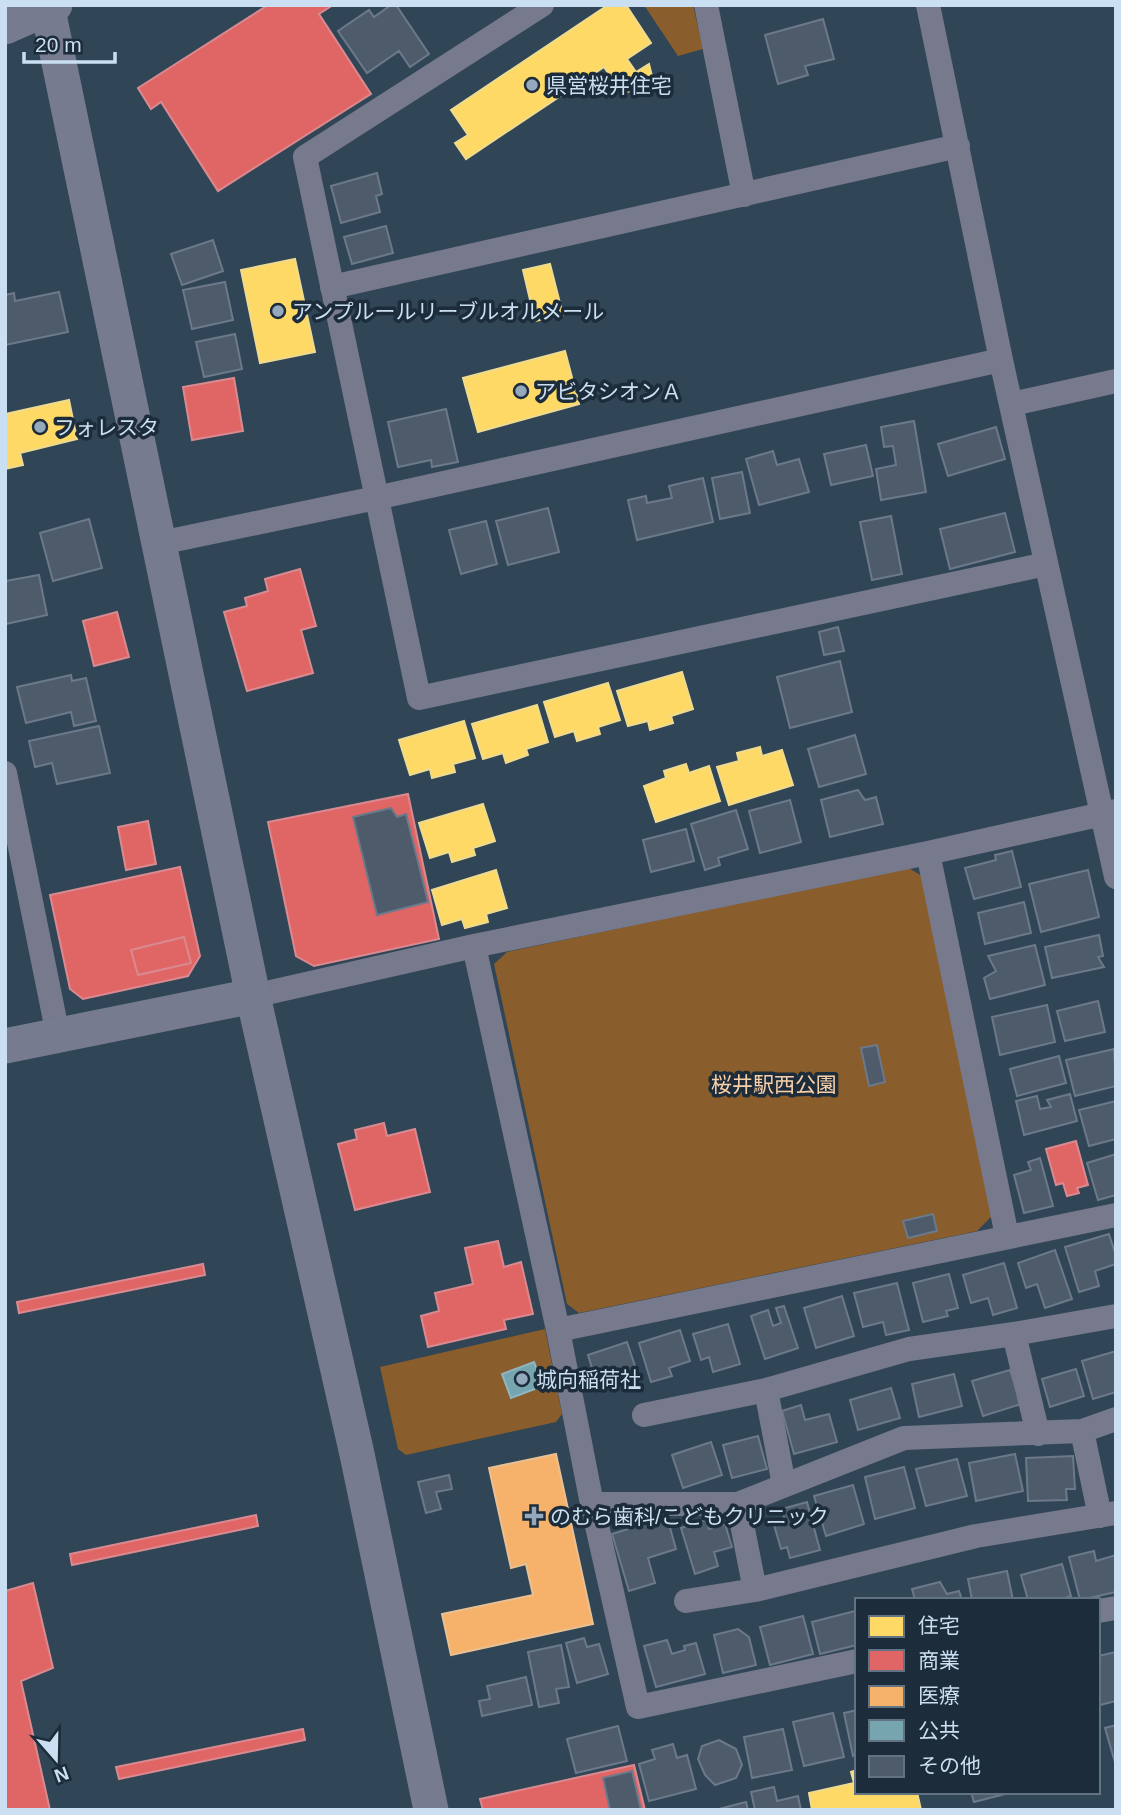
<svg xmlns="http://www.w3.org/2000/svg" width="1121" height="1815" viewBox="0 0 1121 1815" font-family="Arial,'Noto Sans JP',sans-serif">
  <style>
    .green { fill: #895d2c }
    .homes { fill: #ffd966; stroke: #efdb90; stroke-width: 2 }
    .shops { fill: #e06666; stroke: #d98a90; stroke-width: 2 }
    .health { fill: #f6b26b; stroke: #e9c093; stroke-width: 2 }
    .public { fill: #76a5af; stroke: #8fb6c3; stroke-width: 2 }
    .building { fill: #4e5b6a; stroke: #6c798a; stroke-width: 2 }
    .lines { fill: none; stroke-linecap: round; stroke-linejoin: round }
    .street { stroke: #77798d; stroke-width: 24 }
    .secondary { stroke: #777b90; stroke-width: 35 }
    .poi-dot { fill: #94a9bb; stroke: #1c2c3a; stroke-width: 2.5 }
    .labels { text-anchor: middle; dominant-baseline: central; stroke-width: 7; stroke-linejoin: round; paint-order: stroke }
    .poi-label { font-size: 21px; fill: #cadff1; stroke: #1c2c3a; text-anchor: start }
    .park-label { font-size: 21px; fill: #fad0a9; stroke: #1c2c3a }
  </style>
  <rect width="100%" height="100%" fill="#304556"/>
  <path class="green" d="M 644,5 L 693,5 L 703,49 L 678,56 Z
    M 907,867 L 922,876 L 995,1213 L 977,1231 L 963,1234 L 579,1313 L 567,1304 L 494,964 L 507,952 Z
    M 545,1329 L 562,1414 L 556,1422 L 406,1455 L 398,1449 L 380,1367 Z"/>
  <path class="homes" d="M 608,5 L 626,5 L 651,43 L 627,59 L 636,72 L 649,64 L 652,76 L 623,95 L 604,67 L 466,159 L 455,143 L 468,135 L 451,110 Z
    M 295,259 L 315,352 L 260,363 L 241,270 Z
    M 550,264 L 563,315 L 535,321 L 523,270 Z
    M 565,351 L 579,404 L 478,432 L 463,378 Z
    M 69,400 L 77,439 L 20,453 L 23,465 L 5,469 L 5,414 Z
    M 682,672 L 693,709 L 671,716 L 673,723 L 650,730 L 648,721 L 628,726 L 617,691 Z
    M 608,683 L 620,720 L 598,727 L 600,734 L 577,741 L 574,731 L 555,737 L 544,702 Z
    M 537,705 L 548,742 L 526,749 L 528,755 L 506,763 L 503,753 L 483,759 L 472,724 Z
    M 464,721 L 475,758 L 453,764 L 455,772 L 432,778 L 430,769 L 410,775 L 399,740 Z
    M 760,747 L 762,756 L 782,750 L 793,785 L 729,805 L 717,767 L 739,761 L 737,753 Z
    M 686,764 L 689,773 L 709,766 L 720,801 L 656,822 L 644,786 L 666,778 L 664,771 Z
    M 483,804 L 495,841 L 473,848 L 475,855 L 452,862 L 449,852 L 430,858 L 419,823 Z
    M 496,870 L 507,908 L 486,914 L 488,922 L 465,928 L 462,919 L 442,925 L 432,890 Z
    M 857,1770 L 857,1792 L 917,1792 L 921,1810 L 812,1810 L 809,1793 L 854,1783 L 851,1772 Z"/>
  <path class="shops" d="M 268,5 L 333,5 L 319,14 L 371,94 L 218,191 L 161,102 L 151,109 L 138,88 Z
    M 234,378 L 243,431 L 192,440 L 183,387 Z
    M 300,569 L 316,626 L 301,630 L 313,673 L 247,691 L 224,612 L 247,606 L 245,598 L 268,591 L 265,579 Z
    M 117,612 L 129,657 L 94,666 L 83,621 Z
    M 408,794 L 439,939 L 314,966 L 296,956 L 268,822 Z
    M 148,821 L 156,864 L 126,870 L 118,827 Z
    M 180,867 L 200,956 L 188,976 L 83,999 L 70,989 L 50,895 Z
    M 184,937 L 191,963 L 138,975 L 131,950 Z
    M 384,1123 L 387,1136 L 415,1129 L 430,1192 L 355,1210 L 338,1144 L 357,1139 L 355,1130 Z
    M 1076,1141 L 1088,1185 L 1077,1188 L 1079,1193 L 1067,1196 L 1063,1183 L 1056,1185 L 1046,1149 Z
    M 498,1241 L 504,1267 L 521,1262 L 533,1314 L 504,1320 L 506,1329 L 428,1347 L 421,1316 L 439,1311 L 435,1293 L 473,1284 L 465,1248 Z
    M 203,1264 L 205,1275 L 19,1313 L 17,1302 Z
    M 256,1515 L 258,1526 L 72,1565 L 70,1554 Z
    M 33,1583 L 53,1668 L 21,1681 L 50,1810 L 5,1810 L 5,1591 Z
    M 303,1729 L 305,1740 L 119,1779 L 116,1767 Z
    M 634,1765 L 645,1810 L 483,1810 L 480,1799 Z"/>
  <path class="health" d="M 556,1454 L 593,1624 L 451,1655 L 442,1614 L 533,1595 L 526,1564 L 511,1568 L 489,1468 Z"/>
  <path class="public" d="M 534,1362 L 543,1386 L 511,1398 L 502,1374 Z"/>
  <path class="building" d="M 391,5 L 396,5 L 429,54 L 410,67 L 399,51 L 367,73 L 338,31 L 369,10 L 374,17 Z
    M 823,19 L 834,59 L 805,66 L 808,75 L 778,84 L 765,35 Z
    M 377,173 L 382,194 L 376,196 L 380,212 L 341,223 L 331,186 Z
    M 386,226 L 393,253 L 352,264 L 344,237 Z
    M 213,240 L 223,271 L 182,285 L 171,254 Z
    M 225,282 L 233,320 L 192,329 L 183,290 Z
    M 59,292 L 68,332 L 5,345 L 5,295 L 14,293 L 15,301 Z
    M 235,334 L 242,369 L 204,377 L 196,342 Z
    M 446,409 L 458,462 L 432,467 L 431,460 L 398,467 L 388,422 Z
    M 914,421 L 926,492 L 881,500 L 876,469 L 896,465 L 893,446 L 884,447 L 881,427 Z
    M 996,427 L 1005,459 L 948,476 L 938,444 Z
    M 866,445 L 873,476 L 831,485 L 824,454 Z
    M 773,451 L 777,465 L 799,459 L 809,492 L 759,505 L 746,459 Z
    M 742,472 L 750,513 L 720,519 L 712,478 Z
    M 703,478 L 713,522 L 637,540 L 628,500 L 646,496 L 647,503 L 672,498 L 669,486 Z
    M 548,508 L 559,552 L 508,565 L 496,521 Z
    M 1005,513 L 1015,552 L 950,569 L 940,529 Z
    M 891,516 L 902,574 L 872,580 L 860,522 Z
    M 89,519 L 102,568 L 53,581 L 40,533 Z
    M 486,521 L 497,564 L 461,574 L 449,530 Z
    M 39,575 L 47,615 L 6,624 L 5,581 Z
    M 838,627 L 844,651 L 824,655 L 819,632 Z
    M 840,661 L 852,712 L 790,728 L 777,677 Z
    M 71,675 L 72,681 L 86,678 L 96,721 L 74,726 L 71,712 L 26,723 L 17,687 Z
    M 99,726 L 110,773 L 57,784 L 52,763 L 35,767 L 29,741 Z
    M 855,735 L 866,774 L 819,787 L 808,749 Z
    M 858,790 L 865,800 L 876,797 L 883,824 L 830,837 L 821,800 Z
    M 790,800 L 801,842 L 760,853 L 749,811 Z
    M 391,808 L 397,817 L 406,814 L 428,902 L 377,915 L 353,817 Z
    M 736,810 L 748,849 L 718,858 L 720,865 L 705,870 L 691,824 Z
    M 686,829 L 694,861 L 651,872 L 643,840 Z
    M 1012,851 L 1021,887 L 974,899 L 965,868 L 996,860 L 995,855 Z
    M 1088,870 L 1099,917 L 1041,932 L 1029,884 Z
    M 1024,902 L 1031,933 L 985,944 L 978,913 Z
    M 1099,935 L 1103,956 L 1098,957 L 1104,967 L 1052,978 L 1045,947 Z
    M 1035,945 L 1045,985 L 990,999 L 984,978 L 996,971 L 988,956 Z
    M 1098,1001 L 1105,1032 L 1065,1041 L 1057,1011 Z
    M 1047,1005 L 1055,1042 L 1000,1055 L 992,1017 Z
    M 877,1045 L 885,1082 L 869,1086 L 861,1048 Z
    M 1114,1049 L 1116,1086 L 1075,1096 L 1066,1060 Z
    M 1059,1056 L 1066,1083 L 1017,1096 L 1010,1069 Z
    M 1070,1094 L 1077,1121 L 1024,1135 L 1016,1101 L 1037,1096 L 1040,1109 L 1051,1107 L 1047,1100 Z
    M 1116,1101 L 1116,1139 L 1089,1146 L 1079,1110 Z
    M 1116,1154 L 1116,1195 L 1098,1200 L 1087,1163 Z
    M 1040,1158 L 1053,1206 L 1024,1213 L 1014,1175 L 1031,1170 L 1028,1162 Z
    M 933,1214 L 937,1231 L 908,1238 L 903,1221 Z
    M 1109,1234 L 1116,1256 L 1116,1264 L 1095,1271 L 1099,1286 L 1079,1292 L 1065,1247 Z
    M 1055,1250 L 1072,1299 L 1045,1308 L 1037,1284 L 1026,1288 L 1018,1263 Z
    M 1004,1263 L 1017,1308 L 993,1315 L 988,1298 L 971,1303 L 963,1275 Z
    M 949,1274 L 958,1308 L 946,1311 L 948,1316 L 923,1322 L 913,1283 Z
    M 897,1283 L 909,1330 L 886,1335 L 883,1322 L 863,1327 L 854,1293 Z
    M 842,1296 L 854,1336 L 816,1348 L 804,1308 Z
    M 784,1306 L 798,1348 L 765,1359 L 751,1316 L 768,1310 L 773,1326 L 781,1323 L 776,1308 Z
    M 728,1324 L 740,1364 L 713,1372 L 709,1357 L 701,1360 L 693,1334 Z
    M 680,1330 L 690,1361 L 669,1368 L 672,1376 L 651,1382 L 639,1343 Z
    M 627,1342 L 637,1372 L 597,1385 L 588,1355 Z
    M 1116,1351 L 1116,1392 L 1093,1399 L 1082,1361 Z
    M 1076,1369 L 1084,1396 L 1050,1407 L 1042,1379 Z
    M 1010,1370 L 1021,1404 L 983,1416 L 972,1381 Z
    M 954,1374 L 962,1406 L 919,1417 L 912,1384 Z
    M 891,1388 L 900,1418 L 858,1430 L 850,1400 Z
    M 801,1405 L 805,1420 L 829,1414 L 837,1442 L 794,1454 L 782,1411 Z
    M 758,1436 L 767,1469 L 732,1478 L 723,1445 Z
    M 711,1442 L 722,1475 L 683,1488 L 672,1455 Z
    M 1015,1454 L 1023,1491 L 976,1501 L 969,1463 Z
    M 1073,1456 L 1075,1489 L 1066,1489 L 1067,1500 L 1028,1501 L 1026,1458 Z
    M 957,1459 L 967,1496 L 926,1506 L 916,1469 Z
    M 904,1467 L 915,1508 L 875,1519 L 865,1477 Z
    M 449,1475 L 452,1489 L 436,1492 L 441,1509 L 426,1513 L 418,1482 Z
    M 853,1485 L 864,1524 L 826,1536 L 814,1496 Z
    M 807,1502 L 820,1550 L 790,1558 L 787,1547 L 781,1549 L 774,1525 L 785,1522 L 782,1509 Z
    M 667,1517 L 676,1549 L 648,1558 L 655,1583 L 629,1591 L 612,1534 Z
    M 706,1520 L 709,1529 L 725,1524 L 732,1547 L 714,1552 L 718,1566 L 695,1574 L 681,1528 Z
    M 1094,1551 L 1096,1561 L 1116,1555 L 1116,1592 L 1080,1600 L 1069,1557 Z
    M 1062,1564 L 1071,1596 L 1058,1600 L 1028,1600 L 1021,1575 Z
    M 1007,1571 L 1013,1600 L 972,1600 L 968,1579 Z
    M 940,1582 L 947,1594 L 959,1591 L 962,1600 L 915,1600 L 912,1589 Z
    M 855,1611 L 857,1645 L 820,1654 L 812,1622 Z
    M 803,1616 L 813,1654 L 770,1665 L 760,1627 Z
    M 738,1629 L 749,1637 L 756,1665 L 723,1673 L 714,1635 Z
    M 584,1638 L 587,1647 L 599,1644 L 608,1674 L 577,1683 L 566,1643 Z
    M 667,1640 L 672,1654 L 685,1650 L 684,1646 L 696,1643 L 705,1674 L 656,1687 L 644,1646 Z
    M 561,1645 L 569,1687 L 556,1689 L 559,1703 L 539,1707 L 528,1652 Z
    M 1116,1652 L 1116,1701 L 1100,1705 L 1098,1656 Z
    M 526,1677 L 532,1705 L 482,1716 L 479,1701 L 490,1699 L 487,1686 Z
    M 857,1710 L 857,1755 L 853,1756 L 844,1713 Z
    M 833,1713 L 844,1757 L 804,1766 L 793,1722 Z
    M 1116,1725 L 1116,1766 L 1105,1728 Z
    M 618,1726 L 627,1761 L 576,1773 L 567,1739 Z
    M 783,1729 L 792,1770 L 752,1778 L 744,1737 Z
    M 719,1740 L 736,1749 L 742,1765 L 736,1778 L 715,1785 L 705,1775 L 698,1759 L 702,1746 Z
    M 673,1744 L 677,1758 L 687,1755 L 696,1789 L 649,1801 L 639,1764 L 655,1759 L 652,1750 Z
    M 632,1771 L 641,1810 L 610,1810 L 603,1778 Z
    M 774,1787 L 777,1801 L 798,1796 L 801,1810 L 755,1810 L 751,1792 Z
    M 971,1792 L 1004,1792 L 1005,1794 L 974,1802 Z
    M 746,1802 L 748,1810 L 715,1810 Z"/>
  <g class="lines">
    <path class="street" d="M 542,5 L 305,157 L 419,698 L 1046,564
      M 706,5 L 744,195
      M 928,5 L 1001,360 L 1116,877
      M 332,287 L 958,146
      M 1012,404 L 1116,381
      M 160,543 L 376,498 L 1001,360
      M 5,773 L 58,1035
      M 928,853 L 1007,1236
      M 474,946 L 558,1330 L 592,1504 L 638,1707 L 857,1661
      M 253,996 L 474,946 L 928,853 L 1116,811
      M 558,1330 L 1116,1215
      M 1014,1334 L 1038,1434
      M 766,1390 L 784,1485
      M 644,1415 L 766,1390 L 909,1349 L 1014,1334 L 1116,1316
      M 1082,1431 L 1100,1516
      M 592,1504 L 738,1504 L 904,1438 L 1082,1431 L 1116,1419
      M 738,1504 L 755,1590
      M 686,1601 L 755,1590 L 976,1536 L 1116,1513
      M 1098,1611 L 1116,1608"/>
    <path class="secondary" d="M 47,5 L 253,996 L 357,1454 L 431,1810
      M 5,27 L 55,5
      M 5,1046 L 253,996"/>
  </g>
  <g class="poi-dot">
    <circle cx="532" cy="85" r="7"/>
    <circle cx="278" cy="311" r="7"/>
    <circle cx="521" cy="391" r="7"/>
    <circle cx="40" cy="427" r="7"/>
    <circle cx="522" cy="1379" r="7"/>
    <path d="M530.5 1505.5h7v7h7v7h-7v7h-7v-7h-7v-7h7z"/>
  </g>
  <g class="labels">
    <g class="poi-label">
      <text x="546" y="85">県営桜井住宅</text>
      <text x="292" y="311">アンプルールリーブルオルメール</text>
      <text x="535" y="391">アビタシオンＡ</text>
      <text x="54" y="427">フォレスタ</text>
      <text x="536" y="1379">城向稲荷社</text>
      <text x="550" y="1516">のむら歯科/こどもクリニック</text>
    </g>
    <g class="park-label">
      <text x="774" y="1084">桜井駅西公園</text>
    </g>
  </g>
  <rect width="1121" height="1815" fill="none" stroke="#cadff1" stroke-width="14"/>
  <rect x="855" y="1598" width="245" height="196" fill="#1c2c3a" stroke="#627483" stroke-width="2"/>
  <rect x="869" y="1616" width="35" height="21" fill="#ffd966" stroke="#627483" stroke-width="2"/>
  <text x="918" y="1633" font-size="21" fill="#cadff1">住宅</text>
  <rect x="869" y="1650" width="35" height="21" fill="#e06666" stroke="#627483" stroke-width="2"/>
  <text x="918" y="1668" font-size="21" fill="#cadff1">商業</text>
  <rect x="869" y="1686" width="35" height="21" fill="#f6b26b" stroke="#627483" stroke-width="2"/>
  <text x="918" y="1703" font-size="21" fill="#cadff1">医療</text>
  <rect x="869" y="1720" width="35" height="21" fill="#76a5af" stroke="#627483" stroke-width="2"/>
  <text x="918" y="1738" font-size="21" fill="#cadff1">公共</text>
  <rect x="869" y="1756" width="35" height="21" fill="#4e5b6a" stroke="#627483" stroke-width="2"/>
  <text x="918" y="1773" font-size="21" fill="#cadff1">その他</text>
  <g transform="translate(56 1759) rotate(160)" stroke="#1c2c3a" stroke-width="5" paint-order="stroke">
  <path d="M0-5L12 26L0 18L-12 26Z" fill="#cadff1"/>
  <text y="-10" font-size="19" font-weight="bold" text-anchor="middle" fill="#cadff1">N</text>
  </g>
  <path d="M24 52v10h91v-10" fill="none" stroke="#cadff1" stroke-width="3.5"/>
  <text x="35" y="52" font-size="21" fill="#cadff1" stroke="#1c2c3a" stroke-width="5" paint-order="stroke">20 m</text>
</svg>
